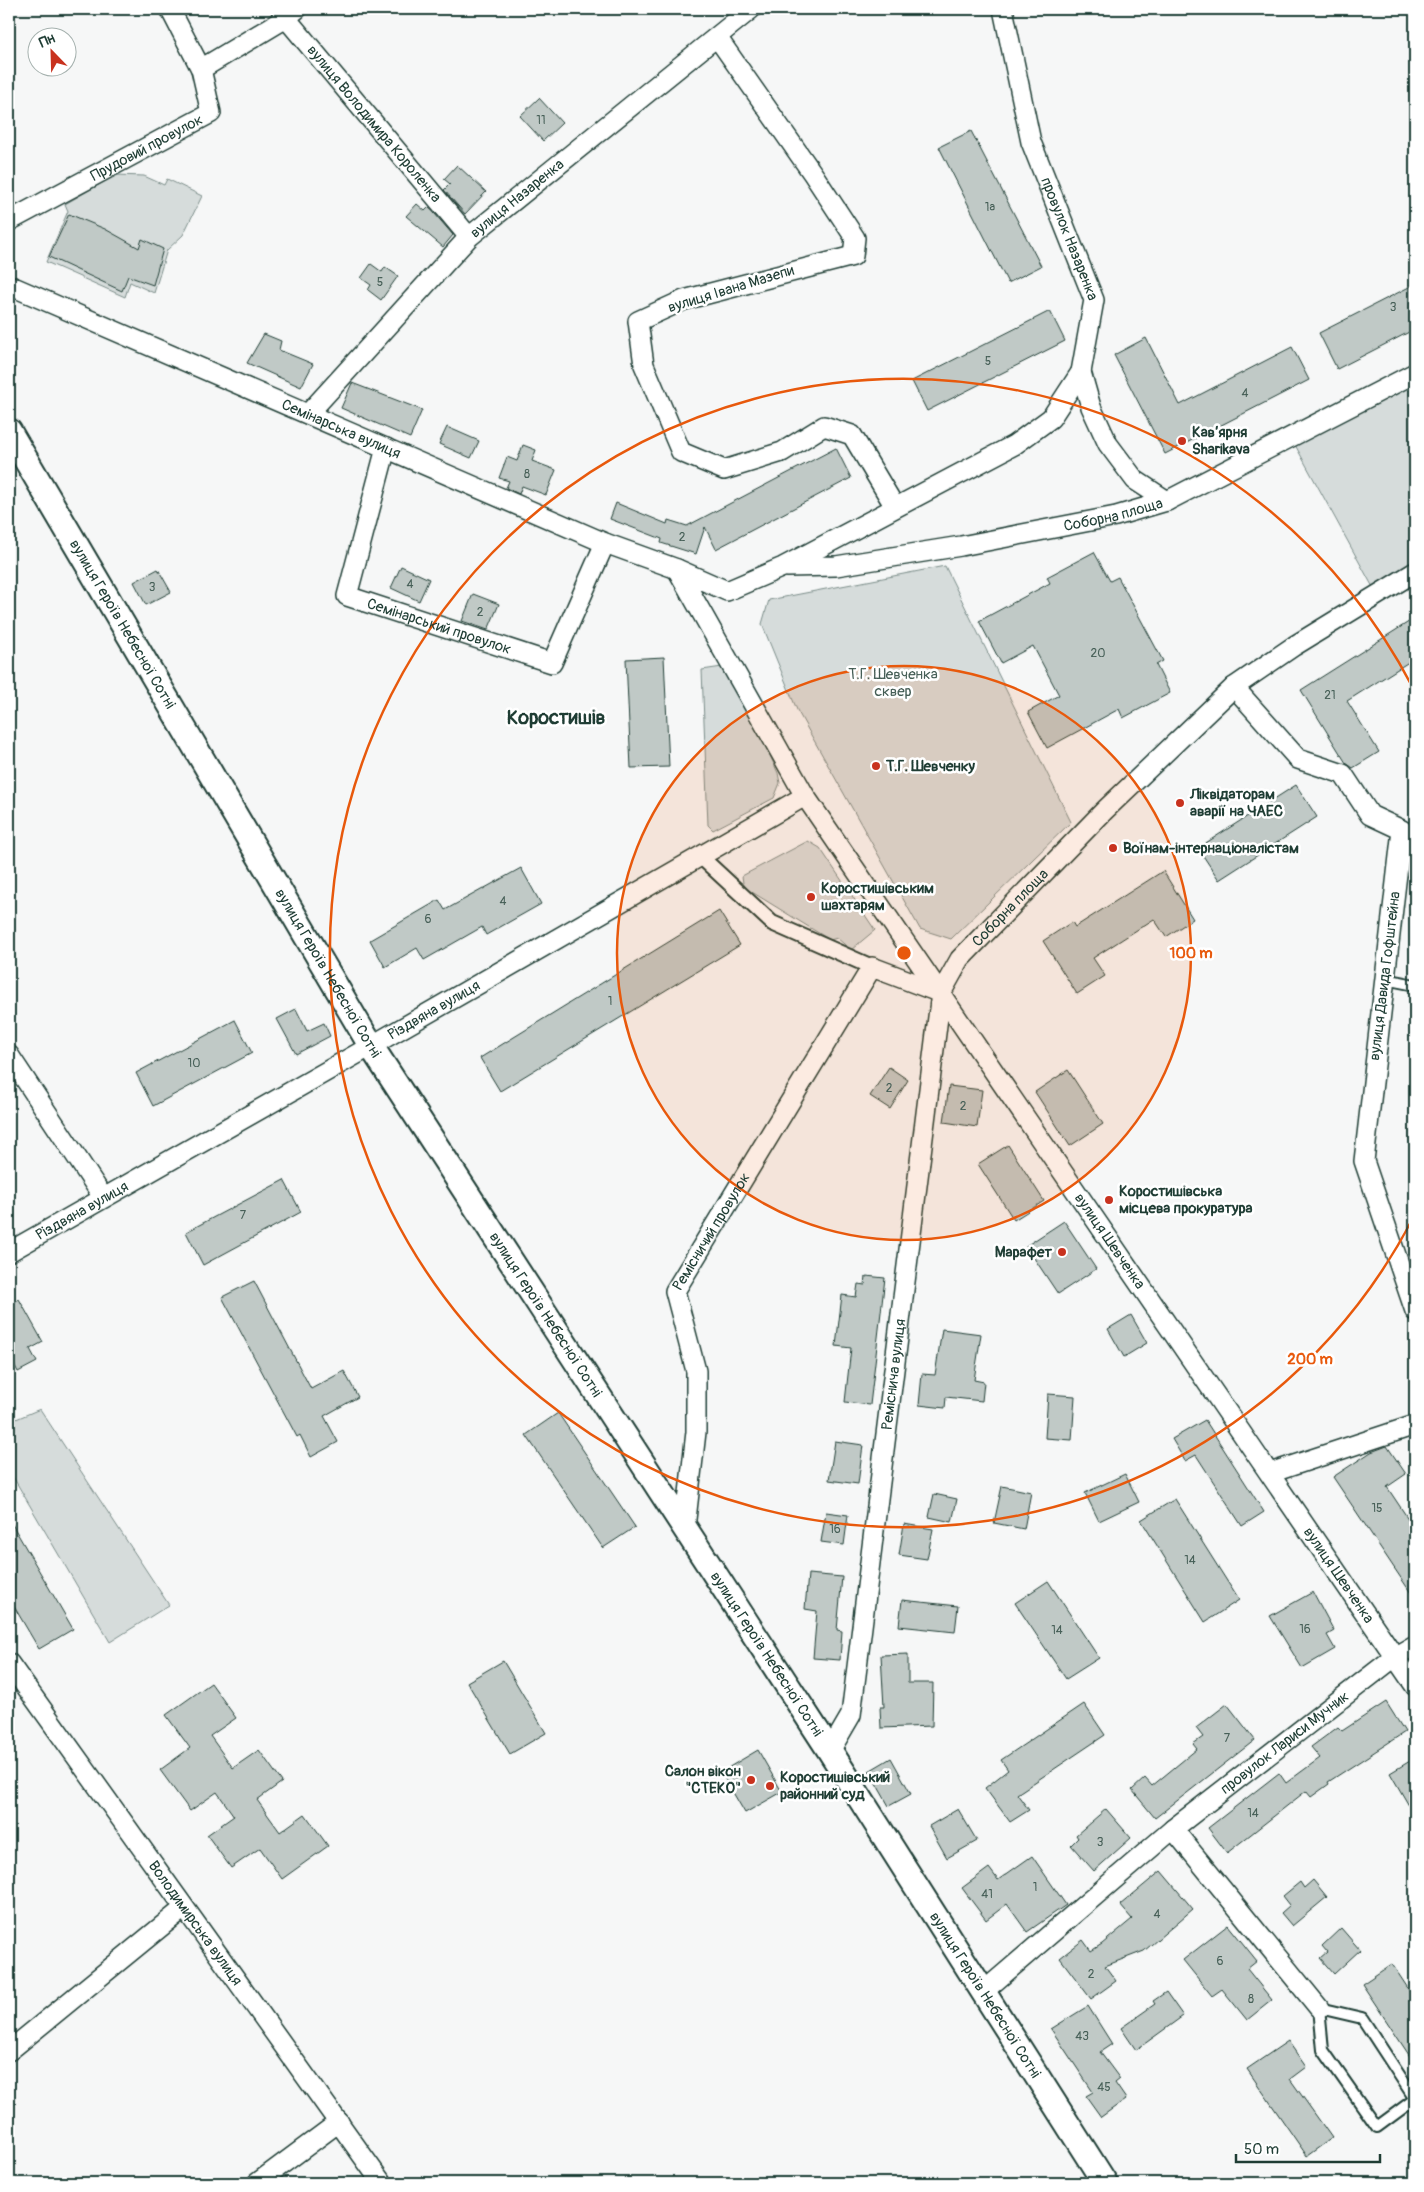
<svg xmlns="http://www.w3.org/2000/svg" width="1424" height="2192" viewBox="0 0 1424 2192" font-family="Pangolin,sans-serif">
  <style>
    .green { fill: #d6dcdb; stroke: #7a8c88 }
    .building { fill: #c0c9c6; stroke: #1f3d34 }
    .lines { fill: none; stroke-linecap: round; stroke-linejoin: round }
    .service-casing { stroke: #1f3d34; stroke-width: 14 }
    .pedestrian-casing { stroke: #1f3d34; stroke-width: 18 }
    .minor-casing { stroke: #1f3d34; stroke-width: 22 }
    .tertiary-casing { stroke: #1f3d34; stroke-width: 28 }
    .service { stroke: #fff; stroke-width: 10 }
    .pedestrian { stroke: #fff; stroke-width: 14 }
    .minor { stroke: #fff; stroke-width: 19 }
    .tertiary { stroke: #fff; stroke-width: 24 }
    .ring { fill: none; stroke: #e8590c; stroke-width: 2.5 }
    .poi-dot { fill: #c8321e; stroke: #fff; stroke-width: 2 }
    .labels { text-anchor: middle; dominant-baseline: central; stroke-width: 5; stroke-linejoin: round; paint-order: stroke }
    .number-label { font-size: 12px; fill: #476058 }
    .street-label { font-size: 15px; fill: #1f3d34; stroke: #fff }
    .poi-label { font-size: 15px; font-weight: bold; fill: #1f3d34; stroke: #fff; text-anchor: start }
    .park-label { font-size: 15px; fill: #445d55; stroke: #fff }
    .district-label { font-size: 20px; font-weight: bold; fill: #1f3d34; stroke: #fff }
    .centre { fill: #e8590c; stroke: #fff; stroke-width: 2.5 }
    .ring-label { font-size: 15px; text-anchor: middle; font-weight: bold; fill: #e8590c; stroke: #fff; stroke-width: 5; stroke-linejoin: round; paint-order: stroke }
  </style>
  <rect width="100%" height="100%" fill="#f6f7f7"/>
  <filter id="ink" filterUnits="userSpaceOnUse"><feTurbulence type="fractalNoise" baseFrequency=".02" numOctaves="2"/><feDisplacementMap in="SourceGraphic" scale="10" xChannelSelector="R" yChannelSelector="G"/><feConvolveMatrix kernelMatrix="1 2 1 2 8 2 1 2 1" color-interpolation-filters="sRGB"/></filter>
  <g filter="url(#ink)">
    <path class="green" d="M 116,175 L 144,176 L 164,185 L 167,179 L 202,196 L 183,235 L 167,250 L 154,293 L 130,282 L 125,297 L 46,262 L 68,211 L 65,204 Z
      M 1415,383 L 1415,565 L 1375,591 L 1294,443 Z
      M 945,566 L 1071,822 L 951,939 L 920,929 L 797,710 L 762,624 L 769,600 Z
      M 729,666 L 778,773 L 780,783 L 774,798 L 713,830 L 708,825 L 702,670 Z
      M 808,841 L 820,848 L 875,930 L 851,950 L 837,938 L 830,940 L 747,889 L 743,883 L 742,876 Z
      M 40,1409 L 169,1605 L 110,1642 L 9,1470 L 9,1422 Z"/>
    <path class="building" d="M 539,98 L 562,123 L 543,141 L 520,116 Z
      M 971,131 L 1041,266 L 1008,283 L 939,147 Z
      M 457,165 L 486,192 L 465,214 L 444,190 L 450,184 L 444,179 Z
      M 417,204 L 425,211 L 429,207 L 453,235 L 443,247 L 406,216 Z
      M 69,214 L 105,229 L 139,248 L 142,239 L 163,249 L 153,285 L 128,276 L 122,291 L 49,257 Z
      M 371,264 L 382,272 L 385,267 L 398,276 L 381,300 L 368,290 L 371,285 L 361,278 Z
      M 1415,284 L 1415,329 L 1337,369 L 1319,333 Z
      M 1050,311 L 1065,341 L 927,411 L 912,381 Z
      M 264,334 L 281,341 L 279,350 L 313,364 L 301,387 L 247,363 Z
      M 1146,338 L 1180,405 L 1292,347 L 1309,380 L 1165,454 L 1114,355 Z
      M 352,383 L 422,410 L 410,438 L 341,408 Z
      M 447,427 L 479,441 L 471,458 L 439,444 Z
      M 523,445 L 536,450 L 532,461 L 556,470 L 546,495 L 522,486 L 519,494 L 506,488 L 509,481 L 499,478 L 507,457 L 517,461 Z
      M 836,448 L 851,478 L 716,549 L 705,527 L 696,554 L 661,543 L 662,539 L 610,519 L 616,503 L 667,524 L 668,520 L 687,526 Z
      M 1094,552 L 1110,581 L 1118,577 L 1163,661 L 1156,665 L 1170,693 L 1123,718 L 1119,709 L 1047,748 L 1028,712 L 1059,695 L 1033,646 L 1001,663 L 979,621 L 1050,583 L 1047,577 Z
      M 401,566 L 429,579 L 419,601 L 391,588 Z
      M 158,569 L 171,592 L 146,605 L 134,582 Z
      M 473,594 L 499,604 L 488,630 L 462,621 Z
      M 1415,618 L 1415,658 L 1347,701 L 1379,752 L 1353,768 L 1346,763 L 1301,690 Z
      M 664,657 L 669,767 L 631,768 L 626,659 Z
      M 1296,785 L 1317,817 L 1219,880 L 1198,848 Z
      M 521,868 L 541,904 L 486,935 L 482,927 L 424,960 L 417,948 L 385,967 L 370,940 L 439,900 L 445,910 Z
      M 1163,871 L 1193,919 L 1166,937 L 1154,919 L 1093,958 L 1105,976 L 1077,994 L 1043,941 L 1072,922 L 1075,927 Z
      M 719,911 L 740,945 L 500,1091 L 480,1058 Z
      M 296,1009 L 307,1031 L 324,1023 L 330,1036 L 296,1054 L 277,1019 Z
      M 235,1020 L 252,1053 L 153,1106 L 136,1073 Z
      M 889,1067 L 908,1080 L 890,1109 L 870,1096 Z
      M 1068,1070 L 1103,1124 L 1070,1146 L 1035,1092 Z
      M 949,1086 L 982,1090 L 977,1127 L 944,1122 Z
      M 1008,1145 L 1044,1201 L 1014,1220 L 978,1164 Z
      M 284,1180 L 301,1212 L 203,1265 L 186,1232 Z
      M 1064,1221 L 1096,1269 L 1058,1294 L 1026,1246 Z
      M 866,1276 L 885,1278 L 870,1405 L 845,1402 L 851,1348 L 836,1346 L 842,1295 L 856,1297 L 858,1284 L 865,1285 Z
      M 254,1281 L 311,1389 L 344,1371 L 358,1397 L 324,1416 L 338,1442 L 311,1457 L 300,1435 L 297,1437 L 222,1297 Z
      M 19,1299 L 43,1342 L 30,1349 L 37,1362 L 18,1372 L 9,1354 L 9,1305 Z
      M 1131,1315 L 1147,1343 L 1124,1357 L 1108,1329 Z
      M 942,1329 L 981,1334 L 974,1380 L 984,1382 L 982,1401 L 946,1397 L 945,1408 L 919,1405 L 922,1374 L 935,1375 Z
      M 1048,1394 L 1075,1396 L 1072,1440 L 1045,1438 Z
      M 558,1413 L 635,1527 L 603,1548 L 526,1435 Z
      M 1205,1420 L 1264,1512 L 1242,1526 L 1196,1455 L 1185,1461 L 1172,1439 Z
      M 835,1441 L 863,1445 L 858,1484 L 829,1480 Z
      M 1387,1446 L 1406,1474 L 1387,1487 L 1415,1529 L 1415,1599 L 1333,1477 L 1371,1452 Z
      M 1125,1474 L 1139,1502 L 1099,1521 L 1085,1493 Z
      M 1002,1486 L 1031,1492 L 1024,1529 L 994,1523 Z
      M 934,1494 L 957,1499 L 952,1522 L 929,1517 Z
      M 1175,1499 L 1239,1600 L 1205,1622 L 1141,1520 Z
      M 826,1512 L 848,1515 L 844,1545 L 821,1542 Z
      M 9,1519 L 73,1629 L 39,1649 L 9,1598 Z
      M 904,1524 L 933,1529 L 927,1559 L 899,1555 Z
      M 808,1574 L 842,1577 L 837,1630 L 842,1631 L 840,1660 L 813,1658 L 817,1611 L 805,1609 Z
      M 1048,1581 L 1099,1658 L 1066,1679 L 1015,1603 Z
      M 1313,1592 L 1334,1631 L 1327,1635 L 1335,1649 L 1302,1668 L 1270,1616 Z
      M 902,1600 L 958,1606 L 955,1632 L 899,1626 Z
      M 908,1654 L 908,1683 L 933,1683 L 932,1726 L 881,1728 L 880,1707 L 884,1707 L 881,1655 Z
      M 503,1661 L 546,1733 L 510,1754 L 467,1682 Z
      M 211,1683 L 236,1718 L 210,1736 L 233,1768 L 259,1750 L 282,1782 L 257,1800 L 280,1832 L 305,1814 L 328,1846 L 282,1879 L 260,1848 L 231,1868 L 207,1835 L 234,1816 L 217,1792 L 190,1811 L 160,1770 L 190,1748 L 166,1715 Z
      M 1386,1702 L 1405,1732 L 1328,1782 L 1329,1784 L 1311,1797 L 1306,1791 L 1227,1853 L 1208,1828 L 1279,1773 L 1286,1783 L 1320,1758 L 1311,1747 L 1338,1727 L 1342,1731 Z
      M 1084,1704 L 1105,1735 L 1017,1794 L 1029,1810 L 1010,1822 L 985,1788 L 1008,1770 L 1001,1760 Z
      M 1227,1704 L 1255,1740 L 1155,1818 L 1132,1790 L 1145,1778 L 1152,1786 L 1197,1749 L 1193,1744 L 1203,1737 L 1196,1728 Z
      M 758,1750 L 782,1792 L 745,1813 L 721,1772 Z
      M 891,1758 L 911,1794 L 889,1806 L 869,1771 Z
      M 1415,1758 L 1415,1816 L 1390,1773 Z
      M 958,1809 L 977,1841 L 947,1858 L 929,1826 Z
      M 1106,1809 L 1131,1838 L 1094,1871 L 1071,1845 L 1078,1838 L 1076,1835 Z
      M 1032,1856 L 1066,1905 L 1027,1932 L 1007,1904 L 986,1920 L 962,1888 L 989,1868 L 998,1880 Z
      M 1161,1871 L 1193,1909 L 1144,1951 L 1105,1966 L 1116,1981 L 1091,1999 L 1060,1958 L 1083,1940 L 1091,1951 L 1102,1944 L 1132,1919 L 1120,1905 Z
      M 1313,1880 L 1327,1897 L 1292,1926 L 1281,1913 L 1290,1905 L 1283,1896 L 1300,1882 L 1304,1888 Z
      M 1228,1925 L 1257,1961 L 1247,1969 L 1272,2000 L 1247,2020 L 1222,1989 L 1212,1996 L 1183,1960 Z
      M 1341,1928 L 1360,1950 L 1334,1974 L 1320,1958 L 1327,1952 L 1322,1946 Z
      M 1392,1964 L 1415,1999 L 1415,2064 L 1362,1984 Z
      M 1166,1992 L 1183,2016 L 1136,2050 L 1121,2028 L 1155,2004 L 1153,2001 Z
      M 1088,2006 L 1112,2044 L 1100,2052 L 1120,2079 L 1115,2083 L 1126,2099 L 1101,2117 L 1086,2096 L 1093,2092 L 1051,2029 Z
      M 1288,2041 L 1306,2067 L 1290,2079 L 1332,2138 L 1307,2156 L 1247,2069 Z"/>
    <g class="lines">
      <defs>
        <path id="service" d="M 1385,979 L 1415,985
          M 1319,2008 L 1362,2018 L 1415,2099 L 1377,2127 L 1323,2050 Z"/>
        <path id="pedestrian" d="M 700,856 L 772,923 L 872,967"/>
        <g id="minor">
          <path id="s1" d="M 281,9 L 286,18 L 469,237"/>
          <path id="s2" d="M 1003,9 L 1031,142 L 1094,300 L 1081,372 L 1091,407 L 1108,444 L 1135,480 L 1167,501"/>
          <path d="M 717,37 L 813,174 L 855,238 L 853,256 L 684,300 L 638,321 L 644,365 L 681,452 L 724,470 L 782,452 L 824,426 L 852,435 L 895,507"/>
          <path d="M 201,69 L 286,18 L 297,9"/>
          <path id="s3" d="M 9,221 L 211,113 L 201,69 L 170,9"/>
          <path id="s4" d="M 9,285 L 605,543 L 677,569 L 727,591 L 783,567 L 1014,445 L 1051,418 L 1081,372"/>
          <path id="s5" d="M 308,414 L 469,237 L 751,9"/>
          <path id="s6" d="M 386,448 L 347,596 L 552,663 L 605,543"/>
          <path id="s7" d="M 787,567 L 836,566 L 961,546 L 1116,516 L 1167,501 L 1415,373"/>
          <path id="s8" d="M 677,569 L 805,796 L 1415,1686"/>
          <path d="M 1234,687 L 1298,759 L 1343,774 L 1370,815 L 1402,830 L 1364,1161 L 1415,1311"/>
          <path d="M 9,1055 L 103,1197"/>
          <path id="s9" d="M 9,1252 L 371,1046 L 805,796"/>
          <path d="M 1270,1473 L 1415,1425"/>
          <path id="s10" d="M 685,1528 L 696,1432 L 696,1371 L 675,1291 L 872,967 L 941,993"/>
          <path id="s11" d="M 9,1663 L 382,2183"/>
          <path id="s12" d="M 830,1751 L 851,1715 L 941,993 L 960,959 L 1104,811 L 1234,687 L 1294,646 L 1415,572"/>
          <path d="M 1173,1829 L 1319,2008"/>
          <path id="s13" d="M 984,1991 L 1173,1829 L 1396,1656 L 1415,1645"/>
          <path d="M 9,2051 L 184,1908"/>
          <path d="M 257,2183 L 339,2122"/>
        </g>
        <g id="tertiary">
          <path id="s14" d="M 9,431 L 371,1046 L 830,1751 L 1105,2183"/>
        </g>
      </defs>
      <use href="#service" class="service-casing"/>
      <use href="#pedestrian" class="pedestrian-casing"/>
      <use href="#minor" class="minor-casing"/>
      <use href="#tertiary" class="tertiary-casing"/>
      <use href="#service" class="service"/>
      <use href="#pedestrian" class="pedestrian"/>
      <use href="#minor" class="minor"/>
      <use href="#tertiary" class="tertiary"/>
    </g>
  </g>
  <circle cx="904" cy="953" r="287" fill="#e8590c" fill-opacity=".12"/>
  <g class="ring">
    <circle cx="904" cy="953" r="287"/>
    <path d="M1413 1218A574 574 0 1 1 1413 688"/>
  </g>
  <g class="poi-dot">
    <circle cx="1182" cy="441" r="5"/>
    <circle cx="876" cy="766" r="5"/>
    <circle cx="1180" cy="803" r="5"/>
    <circle cx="1113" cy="848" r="5"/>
    <circle cx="811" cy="897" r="5"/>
    <circle cx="1109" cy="1200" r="5"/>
    <circle cx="1062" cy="1252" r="5"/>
    <circle cx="751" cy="1780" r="5"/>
    <circle cx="770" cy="1786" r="5"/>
  </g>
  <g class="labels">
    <g class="number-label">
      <text x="541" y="120">11</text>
      <text x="990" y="207">1а</text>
      <text x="380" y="282">5</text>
      <text x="1393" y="307">3</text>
      <text x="988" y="361">5</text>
      <text x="1245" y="393">4</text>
      <text x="527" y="474">8</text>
      <text x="682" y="537">2</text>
      <text x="410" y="584">4</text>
      <text x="152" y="587">3</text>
      <text x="480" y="612">2</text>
      <text x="1098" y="653">20</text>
      <text x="1330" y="695">21</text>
      <text x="503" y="901">4</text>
      <text x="428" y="919">6</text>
      <text x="610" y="1001">1</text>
      <text x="194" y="1063">10</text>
      <text x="889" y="1088">2</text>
      <text x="963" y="1106">2</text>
      <text x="243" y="1215">7</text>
      <text x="1377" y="1508">15</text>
      <text x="835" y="1529">16</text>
      <text x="1190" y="1560">14</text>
      <text x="1305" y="1629">16</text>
      <text x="1057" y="1630">14</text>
      <text x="1227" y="1738">7</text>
      <text x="1253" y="1813">14</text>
      <text x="1100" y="1842">3</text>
      <text x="1035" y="1887">1</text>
      <text x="987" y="1894">41</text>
      <text x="1157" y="1914">4</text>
      <text x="1220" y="1961">6</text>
      <text x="1091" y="1974">2</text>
      <text x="1251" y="1999">8</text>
      <text x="1082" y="2036">43</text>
      <text x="1104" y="2087">45</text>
    </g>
    <g class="street-label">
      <text stroke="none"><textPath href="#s1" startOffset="148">вулиця Володимира Короленка</textPath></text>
      <text stroke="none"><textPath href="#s3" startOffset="156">Прудовий провулок</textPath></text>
      <text stroke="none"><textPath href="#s5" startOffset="301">вулиця Назаренка</textPath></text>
      <text stroke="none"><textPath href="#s2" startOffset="240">провулок Назаренка</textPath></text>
      <text transform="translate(731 289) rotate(-17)">вулиця Івана Мазепи</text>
      <text stroke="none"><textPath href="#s4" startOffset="362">Семінарська вулиця</textPath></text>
      <text stroke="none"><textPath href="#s7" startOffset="331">Соборна площа</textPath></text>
      <text stroke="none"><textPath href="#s14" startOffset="224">вулиця Героїв Небесної Сотні</textPath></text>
      <text stroke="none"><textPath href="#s6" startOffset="250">Семінарський провулок</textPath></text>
      <text stroke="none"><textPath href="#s12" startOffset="880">Соборна площа</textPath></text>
      <text stroke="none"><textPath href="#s14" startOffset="629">вулиця Героїв Небесної Сотні</textPath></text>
      <text transform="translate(1385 976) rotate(-83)">вулиця Давида Гофштейна</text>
      <text stroke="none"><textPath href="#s9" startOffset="489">Різдвяна вулиця</textPath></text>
      <text stroke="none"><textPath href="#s9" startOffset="84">Різдвяна вулиця</textPath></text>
      <text stroke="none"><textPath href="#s10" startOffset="310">Ремісничий провулок</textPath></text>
      <text stroke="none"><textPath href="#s8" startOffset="800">вулиця Шевченка</textPath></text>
      <text stroke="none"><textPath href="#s14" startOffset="1034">вулиця Героїв Небесної Сотні</textPath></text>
      <text stroke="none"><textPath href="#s12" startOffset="385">Реміснича вулиця</textPath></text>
      <text stroke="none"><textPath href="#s8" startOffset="1205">вулиця Шевченка</textPath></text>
      <text stroke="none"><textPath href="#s14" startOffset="1439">вулиця Героїв Небесної Сотні</textPath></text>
      <text stroke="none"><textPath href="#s13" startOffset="390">провулок Лариси Мучник</textPath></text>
      <text stroke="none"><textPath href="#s11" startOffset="320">Володимирська вулиця</textPath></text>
      <text stroke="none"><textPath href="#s14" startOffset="1844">вулиця Героїв Небесної Сотні</textPath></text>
    </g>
    <g class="poi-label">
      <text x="1192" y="432">Кав’ярня<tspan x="1192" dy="17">Sharikava</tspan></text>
      <text x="886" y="766">Т.Г. Шевченку</text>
      <text x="1190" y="794">Ліквідаторам<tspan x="1190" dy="17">аварії на ЧАЕС</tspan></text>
      <text x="1123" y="848">Воїнам-інтернаціоналістам</text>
      <text x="821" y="888">Коростишівським<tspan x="821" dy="17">шахтарям</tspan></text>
      <text x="1119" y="1191">Коростишівська<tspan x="1119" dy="17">місцева прокуратура</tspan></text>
      <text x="1052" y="1252" text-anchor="end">Марафет</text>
      <text x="741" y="1771" text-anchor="end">Салон вікон<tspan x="741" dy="17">"СТЕКО"</tspan></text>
      <text x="780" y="1777">Коростишівський<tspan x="780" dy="17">районний суд</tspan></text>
    </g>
    <g class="park-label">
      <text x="893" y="674">Т.Г. Шевченка<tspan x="893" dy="17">сквер</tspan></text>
    </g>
    <g class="district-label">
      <text x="556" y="717">Коростишів</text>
    </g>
  </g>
  <circle cx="904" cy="953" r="8" class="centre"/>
  <g class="ring-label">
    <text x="1191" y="958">100 m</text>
    <text x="1310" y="1364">200 m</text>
  </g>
  <rect width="1424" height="2192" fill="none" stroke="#fff" stroke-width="30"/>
  <rect x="15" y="15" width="1394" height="2162" fill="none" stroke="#1f3d34" stroke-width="2" filter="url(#ink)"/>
  <g transform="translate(52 52) rotate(337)"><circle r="24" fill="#ffffff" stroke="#a5b1ae"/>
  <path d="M0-4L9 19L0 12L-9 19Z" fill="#c8321e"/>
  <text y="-8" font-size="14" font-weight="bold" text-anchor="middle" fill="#1f3d34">Пн</text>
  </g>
  <path d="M1236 2154v8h144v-8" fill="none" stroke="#1f3d34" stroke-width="2.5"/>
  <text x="1244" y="2154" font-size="15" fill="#1f3d34" stroke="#ffffff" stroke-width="4" paint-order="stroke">50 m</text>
</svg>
